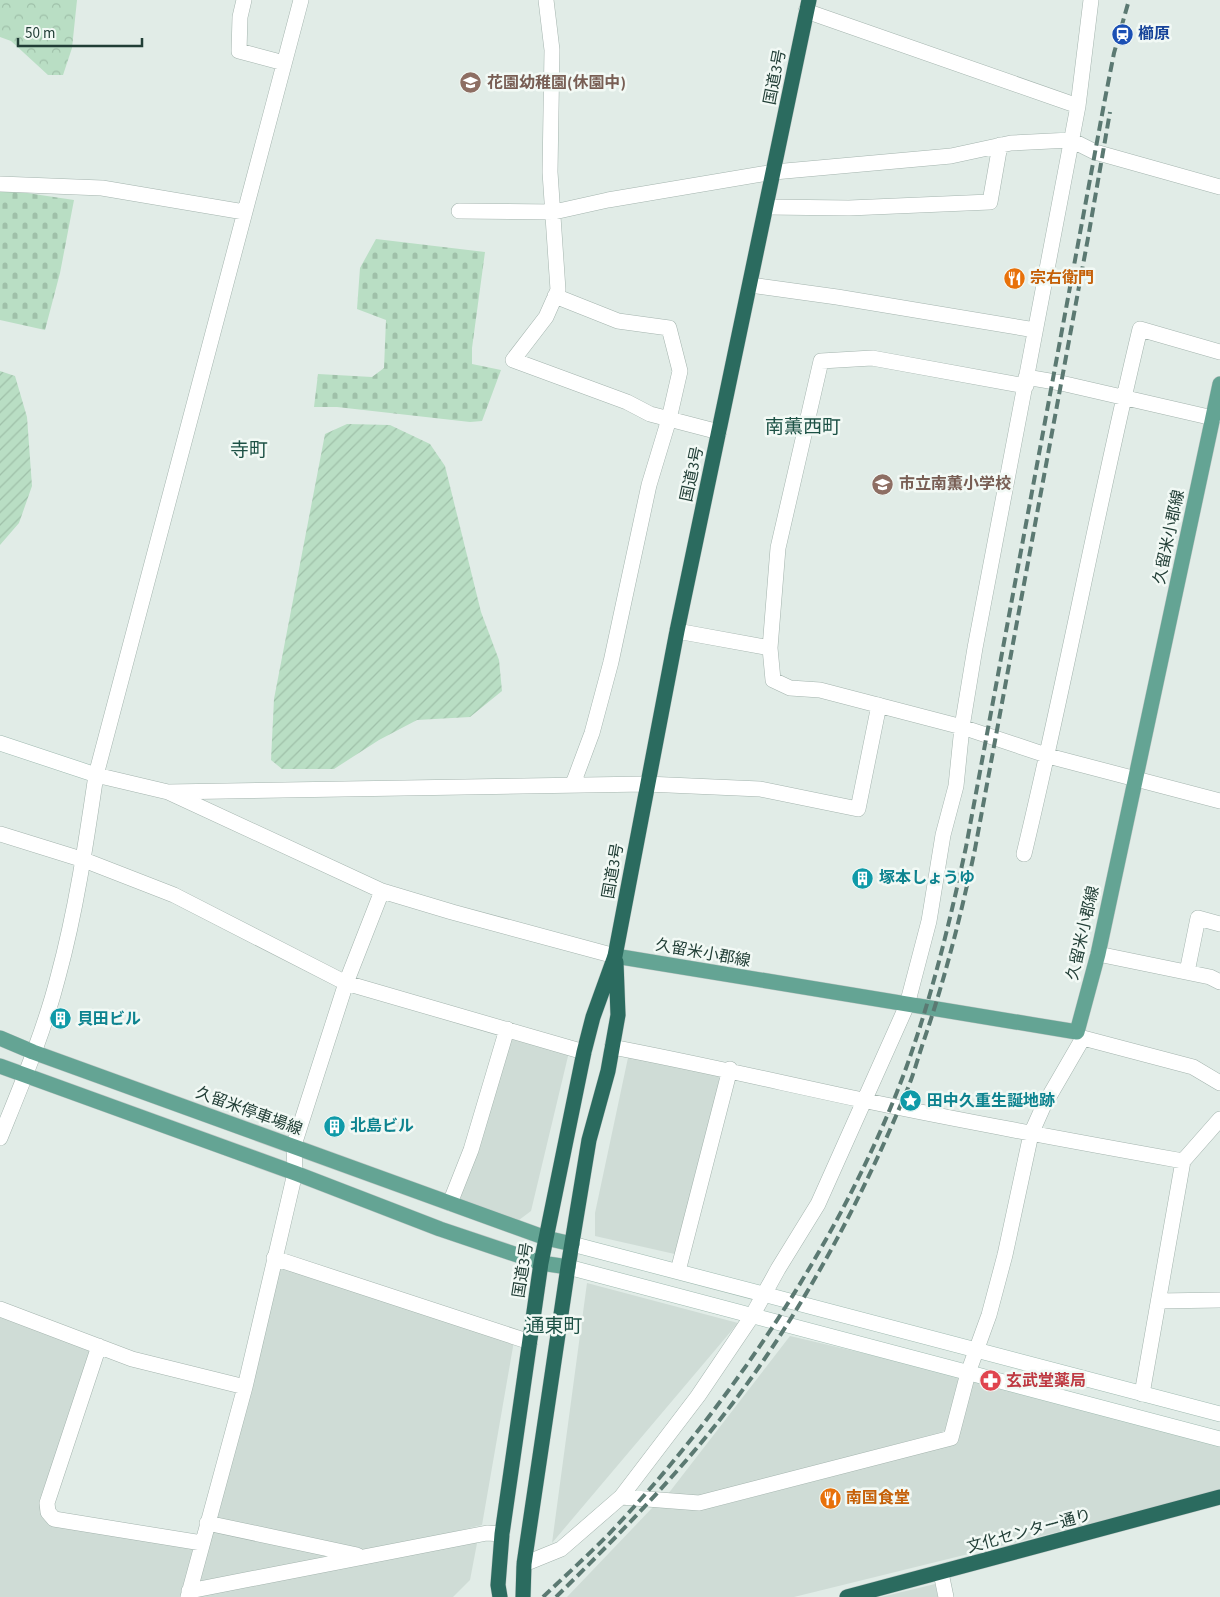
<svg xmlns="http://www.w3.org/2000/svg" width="1220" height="1597" viewBox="0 0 1220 1597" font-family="'Source Sans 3','Noto Sans JP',sans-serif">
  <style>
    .built { fill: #cfdcd6 }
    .forest { fill: url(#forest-crowns) }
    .cemetery { fill: url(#cemetery-stones) }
    .garden { fill: url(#garden-furrows) }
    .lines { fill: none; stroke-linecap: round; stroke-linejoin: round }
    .street-casing { stroke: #a4b4ae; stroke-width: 16 }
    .secondary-casing { stroke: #9fb9b0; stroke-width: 16 }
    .primary-casing { stroke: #c1c9c7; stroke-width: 16 }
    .highway-casing { stroke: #c1c9c7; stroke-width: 16 }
    .street { stroke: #fff; stroke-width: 15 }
    .secondary { stroke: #fff; stroke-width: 15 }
    .primary { stroke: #64a494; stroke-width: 15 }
    .highway { stroke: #2b6b5f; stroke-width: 15 }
    .rail { stroke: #5b7972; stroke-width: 4; stroke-dasharray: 10 5; stroke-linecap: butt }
    .labels { text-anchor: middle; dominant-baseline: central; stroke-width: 5; stroke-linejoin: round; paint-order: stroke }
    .transit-label { font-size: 16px; font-weight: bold; fill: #164399; stroke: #f2f9f5; text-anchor: start }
    .street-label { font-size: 16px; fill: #213e36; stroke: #f2f9f5 }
    .education-label { font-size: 16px; font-weight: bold; fill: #785e54; stroke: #f2f9f5; text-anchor: start }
    .food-label { font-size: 16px; font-weight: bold; fill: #c56008; stroke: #f2f9f5; text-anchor: start }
    .culture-label { font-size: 16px; font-weight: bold; fill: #0d838f; stroke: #f2f9f5; text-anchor: start }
    .health-label { font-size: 16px; font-weight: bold; fill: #be3a42; stroke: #f2f9f5; text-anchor: start }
    .quarter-label { font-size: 19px; fill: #1c5145; stroke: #f2f9f5 }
  </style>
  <defs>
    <pattern id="forest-crowns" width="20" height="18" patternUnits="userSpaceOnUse" patternTransform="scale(1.25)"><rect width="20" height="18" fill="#b9dec4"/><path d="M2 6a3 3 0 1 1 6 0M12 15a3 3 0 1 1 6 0" fill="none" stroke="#9fc0a9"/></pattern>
    <pattern id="cemetery-stones" width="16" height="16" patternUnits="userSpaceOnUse" patternTransform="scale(1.25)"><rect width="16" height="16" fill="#b9dec4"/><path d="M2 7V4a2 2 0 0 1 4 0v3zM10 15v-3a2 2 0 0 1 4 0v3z" fill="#9fc0a9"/></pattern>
    <pattern id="garden-furrows" width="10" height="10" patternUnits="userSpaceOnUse" patternTransform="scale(1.25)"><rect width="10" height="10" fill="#b9dec4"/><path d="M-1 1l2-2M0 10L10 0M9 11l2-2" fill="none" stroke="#9fc0a9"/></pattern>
  </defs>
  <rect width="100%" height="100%" fill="#e1ece7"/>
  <path class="built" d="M 509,1032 L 569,1052 L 531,1211 L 519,1220 L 458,1198 Z
    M 629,1053 L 723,1074 L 679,1255 L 595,1236 L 595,1213 Z
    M 277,1265 L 514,1341 L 482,1525 L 366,1553 L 215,1518 Z
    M 587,1283 L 738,1323 L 552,1543 Z
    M 0,1313 L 94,1348 L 39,1501 L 50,1521 L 197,1545 L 182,1597 L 0,1597 Z
    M 790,1336 L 961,1376 L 945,1431 L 699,1497 L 668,1494 Z
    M 973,1380 L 1220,1446 L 1220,1492 L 794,1597 L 567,1597 L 653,1507 L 715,1507 L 956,1444 Z
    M 211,1527 L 353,1556 L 193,1586 Z
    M 478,1538 L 470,1580 L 453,1597 L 192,1597 Z
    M 935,1584 L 938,1597 L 881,1597 Z"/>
  <path class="forest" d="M 0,0 L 77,0 L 72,48 L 63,75 L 48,75 L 11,41 L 0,37 Z"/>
  <path class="cemetery" d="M 0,189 L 74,200 L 60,273 L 45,330 L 0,320 Z
    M 376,239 L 485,252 L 472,348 L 472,364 L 501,370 L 482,421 L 470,422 L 337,407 L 314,407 L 318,374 L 372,377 L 384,368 L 386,320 L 357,309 L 360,268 Z"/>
  <path class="garden" d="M 0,371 L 15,376 L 27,417 L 32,486 L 19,523 L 0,545 Z
    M 347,424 L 390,425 L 430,444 L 445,466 L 481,612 L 499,660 L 502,691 L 470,717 L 417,720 L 379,740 L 334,769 L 282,769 L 271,760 L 274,699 L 325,434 Z"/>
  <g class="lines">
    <defs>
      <path id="street" d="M 244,0 L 240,17 L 239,51 L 284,63
        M 546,0 L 552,50 L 550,172 L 558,290 L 546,317 L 513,360 L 627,402 L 650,414 L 719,432
        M 806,11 L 1078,106
        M 0,184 L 102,188 L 244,212
        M 767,207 L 849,208 L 990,202 L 1000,145
        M 459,211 L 554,212 L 608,200 L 774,172 L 951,156 L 1011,143 L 1071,140 L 1095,152 L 1220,187
        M 750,285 L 837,297 L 1035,330
        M 555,296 L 618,321 L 669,328 L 680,371 L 669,419 L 649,485 L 611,662 L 592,733 L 573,784
        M 1026,377 L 1061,383 L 1213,418
        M 677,631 L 770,648 L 773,680 L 790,688 L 820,690 L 962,727 L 1052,757 L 1220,801
        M 770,648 L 778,548 L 821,361 L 872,358 L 1026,386
        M 96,775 L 168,792 L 382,891 L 452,912 L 615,956
        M 168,792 L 646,784 L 760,789 L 858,809 L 879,705
        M 0,834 L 84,860 L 174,895 L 346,983 L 584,1052
        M 1024,854 C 1066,680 1098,503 1140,329 L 1220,352
        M 1098,954 L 1210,977 L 1220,982
        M 1187,972 L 1198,918 L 1220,924
        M 612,1047 C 697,1063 782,1083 867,1101 C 972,1123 1077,1142 1183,1161 L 1220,1119
        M 0,1138 C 21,1086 44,1032 58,977 C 76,911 86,843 96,775 L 301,0
        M 450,1203 L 471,1150 L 507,1029
        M 274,1258 L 530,1342
        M 678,1271 L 730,1069
        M 1159,1301 L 1220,1300
        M 0,1309 L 132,1359 L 245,1387
        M 99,1346 L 47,1503 L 48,1512 L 54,1519 L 202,1543
        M 1142,1394 L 1183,1161
        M 621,1497 L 699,1503 L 951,1438 L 968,1373 L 989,1315 L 1005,1255 L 1031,1134 L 1043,1107 L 1083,1038 L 1193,1067 L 1220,1083
        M 207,1523 L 357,1555
        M 524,1564 L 561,1549 L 621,1497 L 698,1396 L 752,1316 L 778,1269 L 818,1204 L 907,1005 L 929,921 L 943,835 L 956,786 L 962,727 L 975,648 L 1078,106 L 1091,0
        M 941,1573 L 946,1597
        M 189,1591 L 487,1533 L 502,1534
        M 188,1597 L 245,1387 L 295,1173 L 294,1145 L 346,983 L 382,891"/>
      <path id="secondary" d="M 0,743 L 96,775
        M 572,1244 L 1220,1414
        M 568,1267 L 1220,1439"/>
      <path id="primary" d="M 615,956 L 1077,1032 L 1098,954 L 1220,384
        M 0,1038 L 33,1052 L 546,1238 L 572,1244
        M 0,1066 L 295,1173 L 440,1229 L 541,1263 L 568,1267"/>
      <path id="highway" d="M 500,1597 L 498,1585 L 502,1534 L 541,1263 L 584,1052 L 593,1017 L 615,956 L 677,631 L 809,0
        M 523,1597 L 524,1564 L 568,1267 L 589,1140 L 608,1071 L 618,1015 L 616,962
        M 847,1597 L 1220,1497"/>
    </defs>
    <use href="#street" class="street-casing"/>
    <use href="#secondary" class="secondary-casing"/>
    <use href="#primary" class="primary-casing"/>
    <use href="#highway" class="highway-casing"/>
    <use href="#street" class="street"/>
    <use href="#secondary" class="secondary"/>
    <use href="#primary" class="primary"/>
    <use href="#highway" class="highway"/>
    <path class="rail" d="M 543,1597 C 564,1577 586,1557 607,1536 C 725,1412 833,1252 897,1092 C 928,1013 948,930 966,847 L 1104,104 L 1114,53 L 1129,0
      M 556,1597 C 628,1526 701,1451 759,1367 C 817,1283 865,1191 904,1097 C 912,1080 917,1061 923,1043 C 945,979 961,915 975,849 L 1088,238 L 1110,112"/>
  </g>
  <defs>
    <symbol id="station-disc" viewBox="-11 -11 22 22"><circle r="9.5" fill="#1a4fb4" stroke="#f2f9f5"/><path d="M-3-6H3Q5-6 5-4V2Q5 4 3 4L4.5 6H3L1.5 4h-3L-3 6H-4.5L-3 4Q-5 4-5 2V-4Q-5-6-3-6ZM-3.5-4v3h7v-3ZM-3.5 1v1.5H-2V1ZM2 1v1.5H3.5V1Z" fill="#fff"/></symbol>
    <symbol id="school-disc" viewBox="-11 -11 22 22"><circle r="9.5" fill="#8d6e63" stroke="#f2f9f5"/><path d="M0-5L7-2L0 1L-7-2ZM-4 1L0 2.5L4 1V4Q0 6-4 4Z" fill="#fff"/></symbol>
    <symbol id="restaurant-disc" viewBox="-11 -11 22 22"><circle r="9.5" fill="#e8710a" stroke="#f2f9f5"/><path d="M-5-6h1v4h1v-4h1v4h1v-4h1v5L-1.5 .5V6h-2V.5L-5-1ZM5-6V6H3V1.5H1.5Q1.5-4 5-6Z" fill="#fff"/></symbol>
    <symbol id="building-disc" viewBox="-11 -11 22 22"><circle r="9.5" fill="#0f9aa8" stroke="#f2f9f5"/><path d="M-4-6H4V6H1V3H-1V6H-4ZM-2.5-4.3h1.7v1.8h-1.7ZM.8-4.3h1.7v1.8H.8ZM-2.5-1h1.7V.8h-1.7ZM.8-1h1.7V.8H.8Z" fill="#fff"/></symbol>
    <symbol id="sight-disc" viewBox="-11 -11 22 22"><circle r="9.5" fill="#0f9aa8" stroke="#f2f9f5"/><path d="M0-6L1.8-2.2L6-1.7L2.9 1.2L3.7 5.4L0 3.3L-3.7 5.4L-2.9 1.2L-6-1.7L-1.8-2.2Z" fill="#fff"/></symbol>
    <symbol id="pharmacy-disc" viewBox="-11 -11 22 22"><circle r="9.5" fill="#e0444e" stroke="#f2f9f5"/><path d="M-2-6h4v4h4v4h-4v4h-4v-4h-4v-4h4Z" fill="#fff"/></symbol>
  </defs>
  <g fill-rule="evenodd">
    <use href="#station-disc" x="1110" y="22" width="25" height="25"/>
    <use href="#school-disc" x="458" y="70" width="25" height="25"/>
    <use href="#restaurant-disc" x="1002" y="266" width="25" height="25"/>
    <use href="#school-disc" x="870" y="472" width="25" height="25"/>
    <use href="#building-disc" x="850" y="866" width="25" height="25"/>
    <use href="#building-disc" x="48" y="1006" width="25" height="25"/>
    <use href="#sight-disc" x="898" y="1088" width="25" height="25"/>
    <use href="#building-disc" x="322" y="1114" width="25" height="25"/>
    <use href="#pharmacy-disc" x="978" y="1368" width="25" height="25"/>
    <use href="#restaurant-disc" x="818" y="1486" width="25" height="25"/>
  </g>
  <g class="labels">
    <g class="transit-label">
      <text x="1138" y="34">櫛原</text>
    </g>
    <g class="street-label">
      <text transform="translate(775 77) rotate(-79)">国道3号</text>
      <text transform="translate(692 474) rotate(-78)">国道3号</text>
      <text transform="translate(1169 537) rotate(-78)">久留米小郡線</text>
      <text transform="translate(613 871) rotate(-80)">国道3号</text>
      <text transform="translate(1083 933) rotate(-77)">久留米小郡線</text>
      <text transform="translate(703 953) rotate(10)">久留米小郡線</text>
      <text transform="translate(249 1111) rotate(20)">久留米停車場線</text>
      <text transform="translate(523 1270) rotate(-81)">国道3号</text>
      <text transform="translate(1029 1531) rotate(-15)">文化センター通り</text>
    </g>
    <g class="education-label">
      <text x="487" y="83">花園幼稚園(休園中)</text>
      <text x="899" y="484">市立南薫小学校</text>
    </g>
    <g class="food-label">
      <text x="1030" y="278">宗右衛門</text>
      <text x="846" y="1498">南国食堂</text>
    </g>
    <g class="culture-label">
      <text x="879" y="878">塚本しょうゆ</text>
      <text x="77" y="1019">貝田ビル</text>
      <text x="927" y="1101">田中久重生誕地跡</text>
      <text x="350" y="1126">北島ビル</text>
    </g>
    <g class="health-label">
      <text x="1006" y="1381">玄武堂薬局</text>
    </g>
    <g class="quarter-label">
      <text x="803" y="427">南薫西町</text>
      <text x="249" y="450">寺町</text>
      <text x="554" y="1326">通東町</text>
    </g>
  </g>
  <path d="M18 38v8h124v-8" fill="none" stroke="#213e36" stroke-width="2.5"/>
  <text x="25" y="38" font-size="15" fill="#213e36" stroke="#f2f9f5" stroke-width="4" paint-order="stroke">50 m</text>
</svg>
